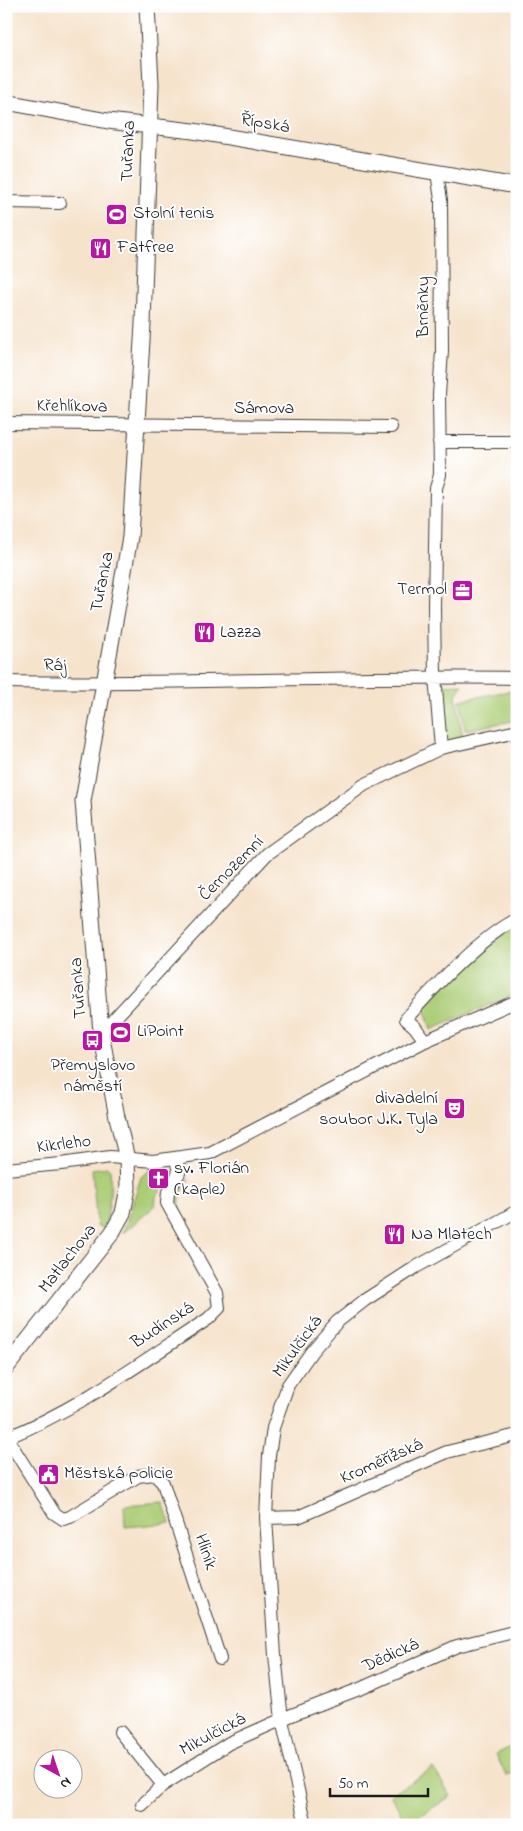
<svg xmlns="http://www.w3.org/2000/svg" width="523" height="1831" viewBox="0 0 523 1831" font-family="'Indie Flower',sans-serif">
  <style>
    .green { fill: #abcc74; stroke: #647448 }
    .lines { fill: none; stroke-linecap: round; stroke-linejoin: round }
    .minor-casing { stroke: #3d3a36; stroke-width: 14 }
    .tertiary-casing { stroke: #3d3a36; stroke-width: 17 }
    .minor { stroke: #fff; stroke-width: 12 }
    .tertiary { stroke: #fff; stroke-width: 15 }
    .labels { text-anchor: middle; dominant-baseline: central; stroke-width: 4; stroke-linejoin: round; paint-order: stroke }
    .street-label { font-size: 18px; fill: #1c1c1c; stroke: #fff }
    .poi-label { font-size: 18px; fill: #1c1c1c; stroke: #fff; text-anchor: start }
  </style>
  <rect width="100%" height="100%" fill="#fff"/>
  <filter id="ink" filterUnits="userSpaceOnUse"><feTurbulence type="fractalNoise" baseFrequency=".02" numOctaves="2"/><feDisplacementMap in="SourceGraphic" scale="10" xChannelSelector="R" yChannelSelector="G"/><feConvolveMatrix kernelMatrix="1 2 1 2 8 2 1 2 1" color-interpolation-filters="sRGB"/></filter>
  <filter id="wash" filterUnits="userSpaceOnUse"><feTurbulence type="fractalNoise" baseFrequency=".0096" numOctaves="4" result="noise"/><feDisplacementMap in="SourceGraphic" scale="20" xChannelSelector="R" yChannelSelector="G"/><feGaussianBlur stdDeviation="1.12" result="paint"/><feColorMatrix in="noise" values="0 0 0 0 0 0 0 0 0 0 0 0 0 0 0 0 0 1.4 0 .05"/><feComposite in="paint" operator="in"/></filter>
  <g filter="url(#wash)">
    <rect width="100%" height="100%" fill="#f6e3cc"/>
    <path class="green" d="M 463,684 L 456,695 L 463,739 L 446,742 L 436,685 Z
      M 515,690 L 517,701 L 517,720 L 465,730 L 460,700 Z
      M 517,922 L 517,993 L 431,1030 L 423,1003 L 504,927 Z
      M 107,1167 L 110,1169 C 111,1190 110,1205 105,1225 L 103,1227 L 97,1227 L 92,1169 Z
      M 168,1169 L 172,1172 L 171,1177 L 156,1196 L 155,1206 L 123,1233 L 141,1177 L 149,1171 Z
      M 189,1179 C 181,1192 177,1200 182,1215 L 178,1217 C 168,1199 176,1191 189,1179 Z
      M 163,1502 L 170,1523 L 125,1527 L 124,1505 Z
      M 517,1744 L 517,1771 L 506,1776 L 496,1754 Z
      M 433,1768 L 451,1796 L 408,1824 L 390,1795 Z"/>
  </g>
  <g filter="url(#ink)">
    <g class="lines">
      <defs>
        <path id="minor" d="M 437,172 L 441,200 L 442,351 L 439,395 L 440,475 L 436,488 L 434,607 L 435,676 L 441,748
          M 6,202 L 60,203
          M 6,423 L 391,427
          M 439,442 L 517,442
          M 6,682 C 177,685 347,675 517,678
          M 101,1033 L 267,854 L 364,785 L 441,748 L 517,731
          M 425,1041 L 415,1027 L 406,1019 C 434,987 480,937 517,919
          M 6,1169 L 61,1164 L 110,1157 L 153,1161 L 210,1153 L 425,1041 L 517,1001
          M 6,1438 C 79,1409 143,1361 208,1319 L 219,1308 L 217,1293 L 167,1203 L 168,1192 L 179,1173 L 176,1158
          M 7,1438 L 54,1513 L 63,1519 L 70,1517 L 138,1476 L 154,1474 L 163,1483 L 220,1659
          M 266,1518 L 298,1517 L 447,1452 L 513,1436
          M 120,1732 L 163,1785
          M 142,1805 L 163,1785 L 229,1743 L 294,1714 L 362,1688 L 457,1646 L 517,1631
          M 306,1825 L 282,1720 L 275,1655 L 266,1518 L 269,1456 L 273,1428 L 288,1385 L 312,1351 L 337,1322 L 365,1300 L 416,1267 L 517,1211"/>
        <path id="tertiary" d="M 6,102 L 108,121 L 193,131 L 517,186
          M 6,1368 L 112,1233 L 123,1213 L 128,1188 L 127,1159 L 117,1117 L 101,1033 L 83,801 L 130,537 L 143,324 L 151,84 L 147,6"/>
      </defs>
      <use href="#minor" class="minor-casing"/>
      <use href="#tertiary" class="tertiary-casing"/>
      <use href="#minor" class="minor"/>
      <use href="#tertiary" class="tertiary"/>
    </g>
  </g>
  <defs>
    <symbol id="stadium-square" viewBox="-11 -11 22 22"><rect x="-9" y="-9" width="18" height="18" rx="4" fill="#b5179e" stroke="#fff"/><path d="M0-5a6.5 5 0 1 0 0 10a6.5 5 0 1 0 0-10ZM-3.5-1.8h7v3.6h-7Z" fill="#fff"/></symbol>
    <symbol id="restaurant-square" viewBox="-11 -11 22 22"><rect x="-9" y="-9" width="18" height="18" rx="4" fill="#b5179e" stroke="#fff"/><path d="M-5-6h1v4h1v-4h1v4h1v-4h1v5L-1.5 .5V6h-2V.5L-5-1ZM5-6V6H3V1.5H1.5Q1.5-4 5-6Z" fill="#fff"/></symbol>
    <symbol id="office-square" viewBox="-11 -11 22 22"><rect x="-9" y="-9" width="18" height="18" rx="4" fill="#b5179e" stroke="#fff"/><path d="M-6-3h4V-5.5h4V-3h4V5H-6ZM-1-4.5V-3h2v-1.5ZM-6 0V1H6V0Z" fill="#fff"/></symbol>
    <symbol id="bus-square" viewBox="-11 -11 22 22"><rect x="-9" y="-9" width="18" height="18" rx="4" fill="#b5179e" stroke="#fff"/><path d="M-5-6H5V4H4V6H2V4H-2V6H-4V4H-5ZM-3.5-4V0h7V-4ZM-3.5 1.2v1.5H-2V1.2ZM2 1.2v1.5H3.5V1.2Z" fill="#fff"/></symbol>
    <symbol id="theatre-square" viewBox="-11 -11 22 22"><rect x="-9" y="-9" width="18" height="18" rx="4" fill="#b5179e" stroke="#fff"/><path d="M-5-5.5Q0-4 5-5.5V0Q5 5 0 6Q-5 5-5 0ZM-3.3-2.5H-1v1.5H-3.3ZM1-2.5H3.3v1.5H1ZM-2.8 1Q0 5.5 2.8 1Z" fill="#fff"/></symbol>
    <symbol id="church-square" viewBox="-11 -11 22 22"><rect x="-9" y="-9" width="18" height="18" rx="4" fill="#b5179e" stroke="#fff"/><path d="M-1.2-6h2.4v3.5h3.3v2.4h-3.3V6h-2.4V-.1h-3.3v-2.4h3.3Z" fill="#fff"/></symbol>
    <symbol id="civic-square" viewBox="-11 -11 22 22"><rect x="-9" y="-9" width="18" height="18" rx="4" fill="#b5179e" stroke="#fff"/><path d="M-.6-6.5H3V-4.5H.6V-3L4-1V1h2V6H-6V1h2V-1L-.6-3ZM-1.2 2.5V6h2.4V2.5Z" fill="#fff"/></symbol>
  </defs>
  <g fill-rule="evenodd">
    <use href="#stadium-square" x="104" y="202" width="25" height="25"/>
    <use href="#restaurant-square" x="88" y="236" width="25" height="25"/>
    <use href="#office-square" x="450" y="578" width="25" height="25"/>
    <use href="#restaurant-square" x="192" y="620" width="25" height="25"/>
    <use href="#stadium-square" x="108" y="1020" width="25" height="25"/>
    <use href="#bus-square" x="80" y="1028" width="25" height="25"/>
    <use href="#theatre-square" x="442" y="1096" width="25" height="25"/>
    <use href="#church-square" x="146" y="1166" width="25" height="25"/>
    <use href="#restaurant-square" x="382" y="1222" width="25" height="25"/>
    <use href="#civic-square" x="36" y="1462" width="25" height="25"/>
  </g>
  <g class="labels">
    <g class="street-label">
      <text transform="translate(265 124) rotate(10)">Řípská</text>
      <text transform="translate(129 151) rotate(-88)">Tuřanka</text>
      <text transform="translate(424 307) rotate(-90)">Brněnky</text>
      <text transform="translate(72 407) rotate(1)">Křehlíkova</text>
      <text x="264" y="409">Sámova</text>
      <text transform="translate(103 582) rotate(-79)">Tuřanka</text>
      <text transform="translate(55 666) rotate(1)">Ráj</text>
      <text transform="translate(232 869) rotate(-45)">Černozemní</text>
      <text transform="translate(79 988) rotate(-94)">Tuřanka</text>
      <text transform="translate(64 1145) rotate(-7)">Kikrleho</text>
      <text transform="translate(68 1259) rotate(-52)">Matlachova</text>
      <text transform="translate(163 1326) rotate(-33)">Budínská</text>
      <text transform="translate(298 1347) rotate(-54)">Mikulčická</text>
      <text transform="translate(382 1462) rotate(-24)">Kroměřížská</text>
      <text transform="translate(205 1552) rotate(72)">Hliník</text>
      <text transform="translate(391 1656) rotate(-24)">Dědická</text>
      <text transform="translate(213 1735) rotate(-28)">Mikulčická</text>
    </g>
    <g class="poi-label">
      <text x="133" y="214">Stolní tenis</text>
      <text x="117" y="248">Fatfree</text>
      <text x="447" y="590" text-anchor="end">Termol</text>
      <text x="220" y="633">Lazza</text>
      <text x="137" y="1032">LiPoint</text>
      <text x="93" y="1066" text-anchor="middle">Přemyslovo<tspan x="93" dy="21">náměstí</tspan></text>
      <text x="438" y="1099" text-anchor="end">divadelní<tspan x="438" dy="21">soubor J.K. Tyla</tspan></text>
      <text x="174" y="1169">sv. Florián<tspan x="174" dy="21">(kaple)</tspan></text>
      <text x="411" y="1235">Na Mlatech</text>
      <text x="64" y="1474">Městská policie</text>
    </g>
  </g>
  <rect width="523" height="1831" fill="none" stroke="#fff" stroke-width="25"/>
  <g transform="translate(58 1774) rotate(140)"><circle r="24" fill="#ffffff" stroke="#a4a4a4"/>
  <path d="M0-4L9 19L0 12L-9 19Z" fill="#b5179e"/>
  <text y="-8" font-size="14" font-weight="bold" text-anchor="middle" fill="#1c1c1c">N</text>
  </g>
  <path d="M330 1788v8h98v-8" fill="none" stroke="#1c1c1c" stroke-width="2.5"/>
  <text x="338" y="1788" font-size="15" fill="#1c1c1c" stroke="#ffffff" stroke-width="4" paint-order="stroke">50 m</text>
</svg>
